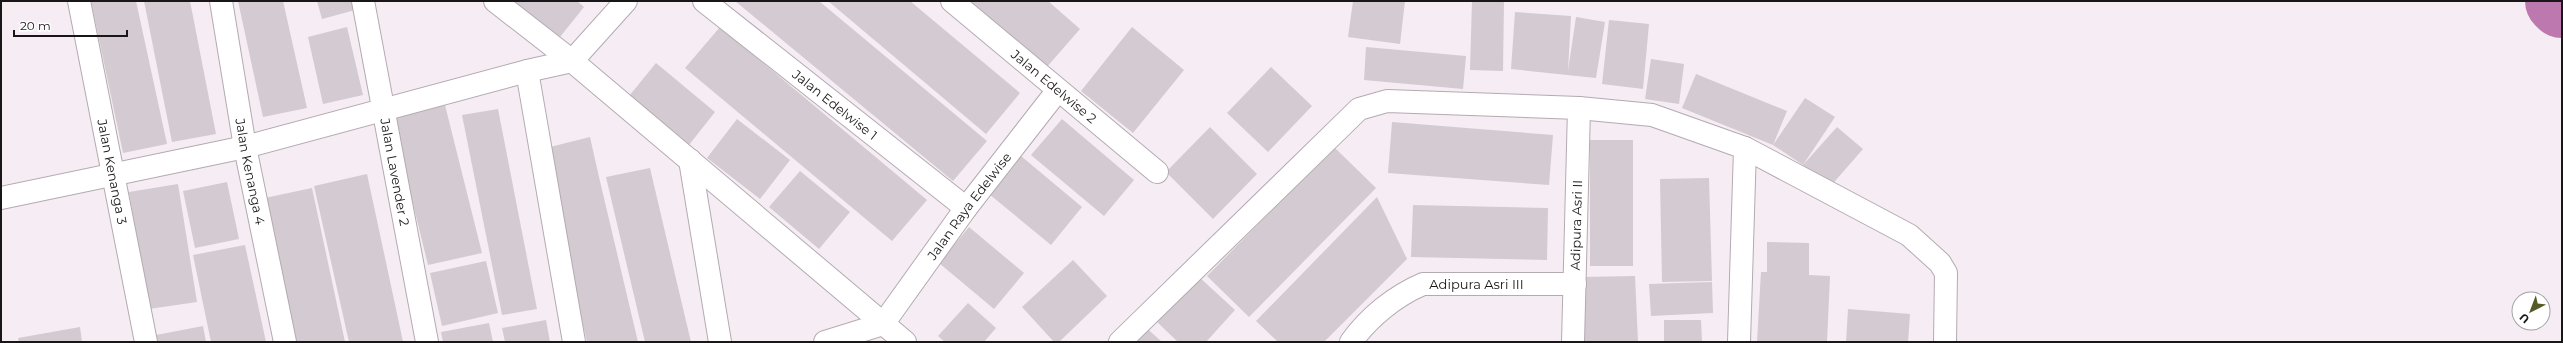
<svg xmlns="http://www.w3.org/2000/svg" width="2563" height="343" viewBox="0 0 2563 343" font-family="Montserrat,sans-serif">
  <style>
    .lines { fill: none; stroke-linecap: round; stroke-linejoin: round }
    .river { stroke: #bd79af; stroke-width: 68 }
    .building { fill: #d4cad1 }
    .street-casing { stroke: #b4aab1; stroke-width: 24 }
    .street { stroke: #fff; stroke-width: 22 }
    .labels { text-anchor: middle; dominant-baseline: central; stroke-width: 4; stroke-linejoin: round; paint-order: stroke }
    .street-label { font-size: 13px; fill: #191618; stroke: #fff }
  </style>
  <rect width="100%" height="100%" fill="#f6ecf3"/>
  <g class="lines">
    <path class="river" d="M 2559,1 L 2562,4"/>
  </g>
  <path class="building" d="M 91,1 L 136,1 L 167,144 L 123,153 Z
    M 144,1 L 190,1 L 216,134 L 172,142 Z
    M 238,1 L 283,1 L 307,108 L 263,117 Z
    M 317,1 L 353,1 L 355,10 L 322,19 Z
    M 506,1 L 577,1 L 584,7 L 556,42 Z
    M 735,1 L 819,1 L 987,141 L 953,181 Z
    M 828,1 L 910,1 L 1020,93 L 986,134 Z
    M 970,1 L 1048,1 L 1080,29 L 1046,68 Z
    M 1353,1 L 1405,1 L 1400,44 L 1348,37 Z
    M 1472,1 L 1504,1 L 1503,71 L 1470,70 Z
    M 1515,12 L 1571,16 L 1568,71 L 1576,17 L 1605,22 L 1596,78 L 1511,69 Z
    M 1609,20 L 1649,24 L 1643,89 L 1602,84 Z
    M 347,27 L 363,95 L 323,104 L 308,37 Z
    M 720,27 L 927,200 L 892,241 L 685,68 Z
    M 1132,27 L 1184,70 L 1133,133 L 1081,91 Z
    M 1366,47 L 1466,56 L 1463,89 L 1364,80 Z
    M 1651,59 L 1684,64 L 1679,104 L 1645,99 Z
    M 656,63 L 715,112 L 685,150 L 625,101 Z
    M 1271,67 L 1312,106 L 1268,152 L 1227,113 Z
    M 1696,74 L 1787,111 L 1773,145 L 1805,98 L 1835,117 L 1803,165 L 1837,127 L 1863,149 L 1829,188 L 1803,165 L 1773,145 L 1682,108 Z
    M 445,105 L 482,253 L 428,265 L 392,118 Z
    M 498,109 L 537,309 L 502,315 L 462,115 Z
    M 737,119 L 790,160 L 760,199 L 707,158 Z
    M 1062,119 L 1134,180 L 1104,216 L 1031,155 Z
    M 1392,122 L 1553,135 L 1549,185 L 1388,173 Z
    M 1210,127 L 1257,174 L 1213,219 L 1166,172 Z
    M 590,137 L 599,177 L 638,342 L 587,342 L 565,251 L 542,149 Z
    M 1590,140 L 1633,140 L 1633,266 L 1590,266 Z
    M 1334,147 L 1376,188 L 1249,317 L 1207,276 Z
    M 1021,156 L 1082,207 L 1051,245 L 989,194 Z
    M 650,168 L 677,283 L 691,342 L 645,342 L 618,228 L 606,177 Z
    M 800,171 L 850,212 L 819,249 L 769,207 Z
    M 367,174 L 396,309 L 403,342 L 349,342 L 314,186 Z
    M 1709,178 L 1712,281 L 1662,282 L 1660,179 Z
    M 227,182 L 239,239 L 195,248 L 183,191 Z
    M 178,184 L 197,302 L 149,309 L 129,192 Z
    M 312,188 L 345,342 L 290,342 L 260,199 Z
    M 1377,197 L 1407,259 L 1324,342 L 1278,342 L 1256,321 Z
    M 1413,205 L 1548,208 L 1547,260 L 1411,257 Z
    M 969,227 L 1024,273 L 994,309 L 939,263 Z
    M 1767,242 L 1809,243 L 1809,275 L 1830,276 L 1827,342 L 1757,342 L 1761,272 L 1767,272 Z
    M 245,245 L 266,342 L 211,342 L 193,255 Z
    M 1073,260 L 1107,296 L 1059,342 L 1054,342 L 1022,307 Z
    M 486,261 L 498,313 L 442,326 L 430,273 Z
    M 1198,276 L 1235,310 L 1206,342 L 1178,342 L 1156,321 Z
    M 1635,276 L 1638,342 L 1583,342 L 1580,277 Z
    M 1712,282 L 1713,313 L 1651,316 L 1649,284 Z
    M 968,303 L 996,328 L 984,342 L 945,342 L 938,336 Z
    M 1848,309 L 1910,314 L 1908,342 L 1846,342 Z
    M 546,320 L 550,342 L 505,342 L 502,328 Z
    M 1664,320 L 1701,320 L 1702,342 L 1664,342 Z
    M 489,323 L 493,342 L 443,342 L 441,332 Z
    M 1141,323 L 1162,342 L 1123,342 Z
    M 203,326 L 206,342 L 152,342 L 151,336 Z
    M 80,327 L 82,342 L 19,342 L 18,338 Z"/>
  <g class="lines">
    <defs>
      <g id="street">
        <path id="s1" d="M 79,1 L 146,342"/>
        <path id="s2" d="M 221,1 L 245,147 L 285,342"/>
        <path id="s3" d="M 363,1 L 427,342"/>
        <path d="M 495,1 L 572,61 L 905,342"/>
        <path id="s4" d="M 704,1 L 966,208"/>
        <path id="s5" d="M 952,1 L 1157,172"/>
        <path d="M 527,71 L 574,342"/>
        <path d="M 690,160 L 720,342"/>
        <path d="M 1,198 L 245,147 L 527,71 L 572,61 L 626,1"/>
        <path id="s6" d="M 883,324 L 966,208 L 1058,90"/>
        <path d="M 825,342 L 883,324"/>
        <path d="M 1120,342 L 1359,109 L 1387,101 L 1579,108 L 1652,115 L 1745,148 L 1909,235 L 1940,263 L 1946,273 L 1945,342"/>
        <path id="s7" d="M 1351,342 C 1369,317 1395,296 1423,284 L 1575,284"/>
        <path id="s8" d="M 1573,342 L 1579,108"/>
        <path d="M 1739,342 L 1745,148"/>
      </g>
    </defs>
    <use href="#street" class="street-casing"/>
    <use href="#street" class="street"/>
  </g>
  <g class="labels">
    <g class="street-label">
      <text stroke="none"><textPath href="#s5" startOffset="133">Jalan Edelwise 2</textPath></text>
      <text stroke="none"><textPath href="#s4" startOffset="167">Jalan Edelwise 1</textPath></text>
      <text stroke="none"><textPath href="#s3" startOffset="174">Jalan Lavender 2</textPath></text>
      <text stroke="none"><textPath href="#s1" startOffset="174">Jalan Kenanga 3</textPath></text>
      <text stroke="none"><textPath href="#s2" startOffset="173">Jalan Kenanga 4</textPath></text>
      <text stroke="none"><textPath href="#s6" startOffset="146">Jalan Raya Edelwise</textPath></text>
      <text stroke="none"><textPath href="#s8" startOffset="117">Adipura Asri II</textPath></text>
      <text stroke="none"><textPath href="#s7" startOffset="147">Adipura Asri III</textPath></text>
    </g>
  </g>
  <rect width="2563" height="343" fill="none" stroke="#191618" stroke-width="4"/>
  <g transform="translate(2531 311) rotate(222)"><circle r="19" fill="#ffffff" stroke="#a3a2a3"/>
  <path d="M0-3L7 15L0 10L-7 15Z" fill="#565a28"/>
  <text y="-6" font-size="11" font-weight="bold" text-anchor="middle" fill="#191618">U</text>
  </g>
  <path d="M14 30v6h113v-6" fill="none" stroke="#191618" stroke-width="2"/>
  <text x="20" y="30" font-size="12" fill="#191618" stroke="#ffffff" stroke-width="3" paint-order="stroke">20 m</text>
</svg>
